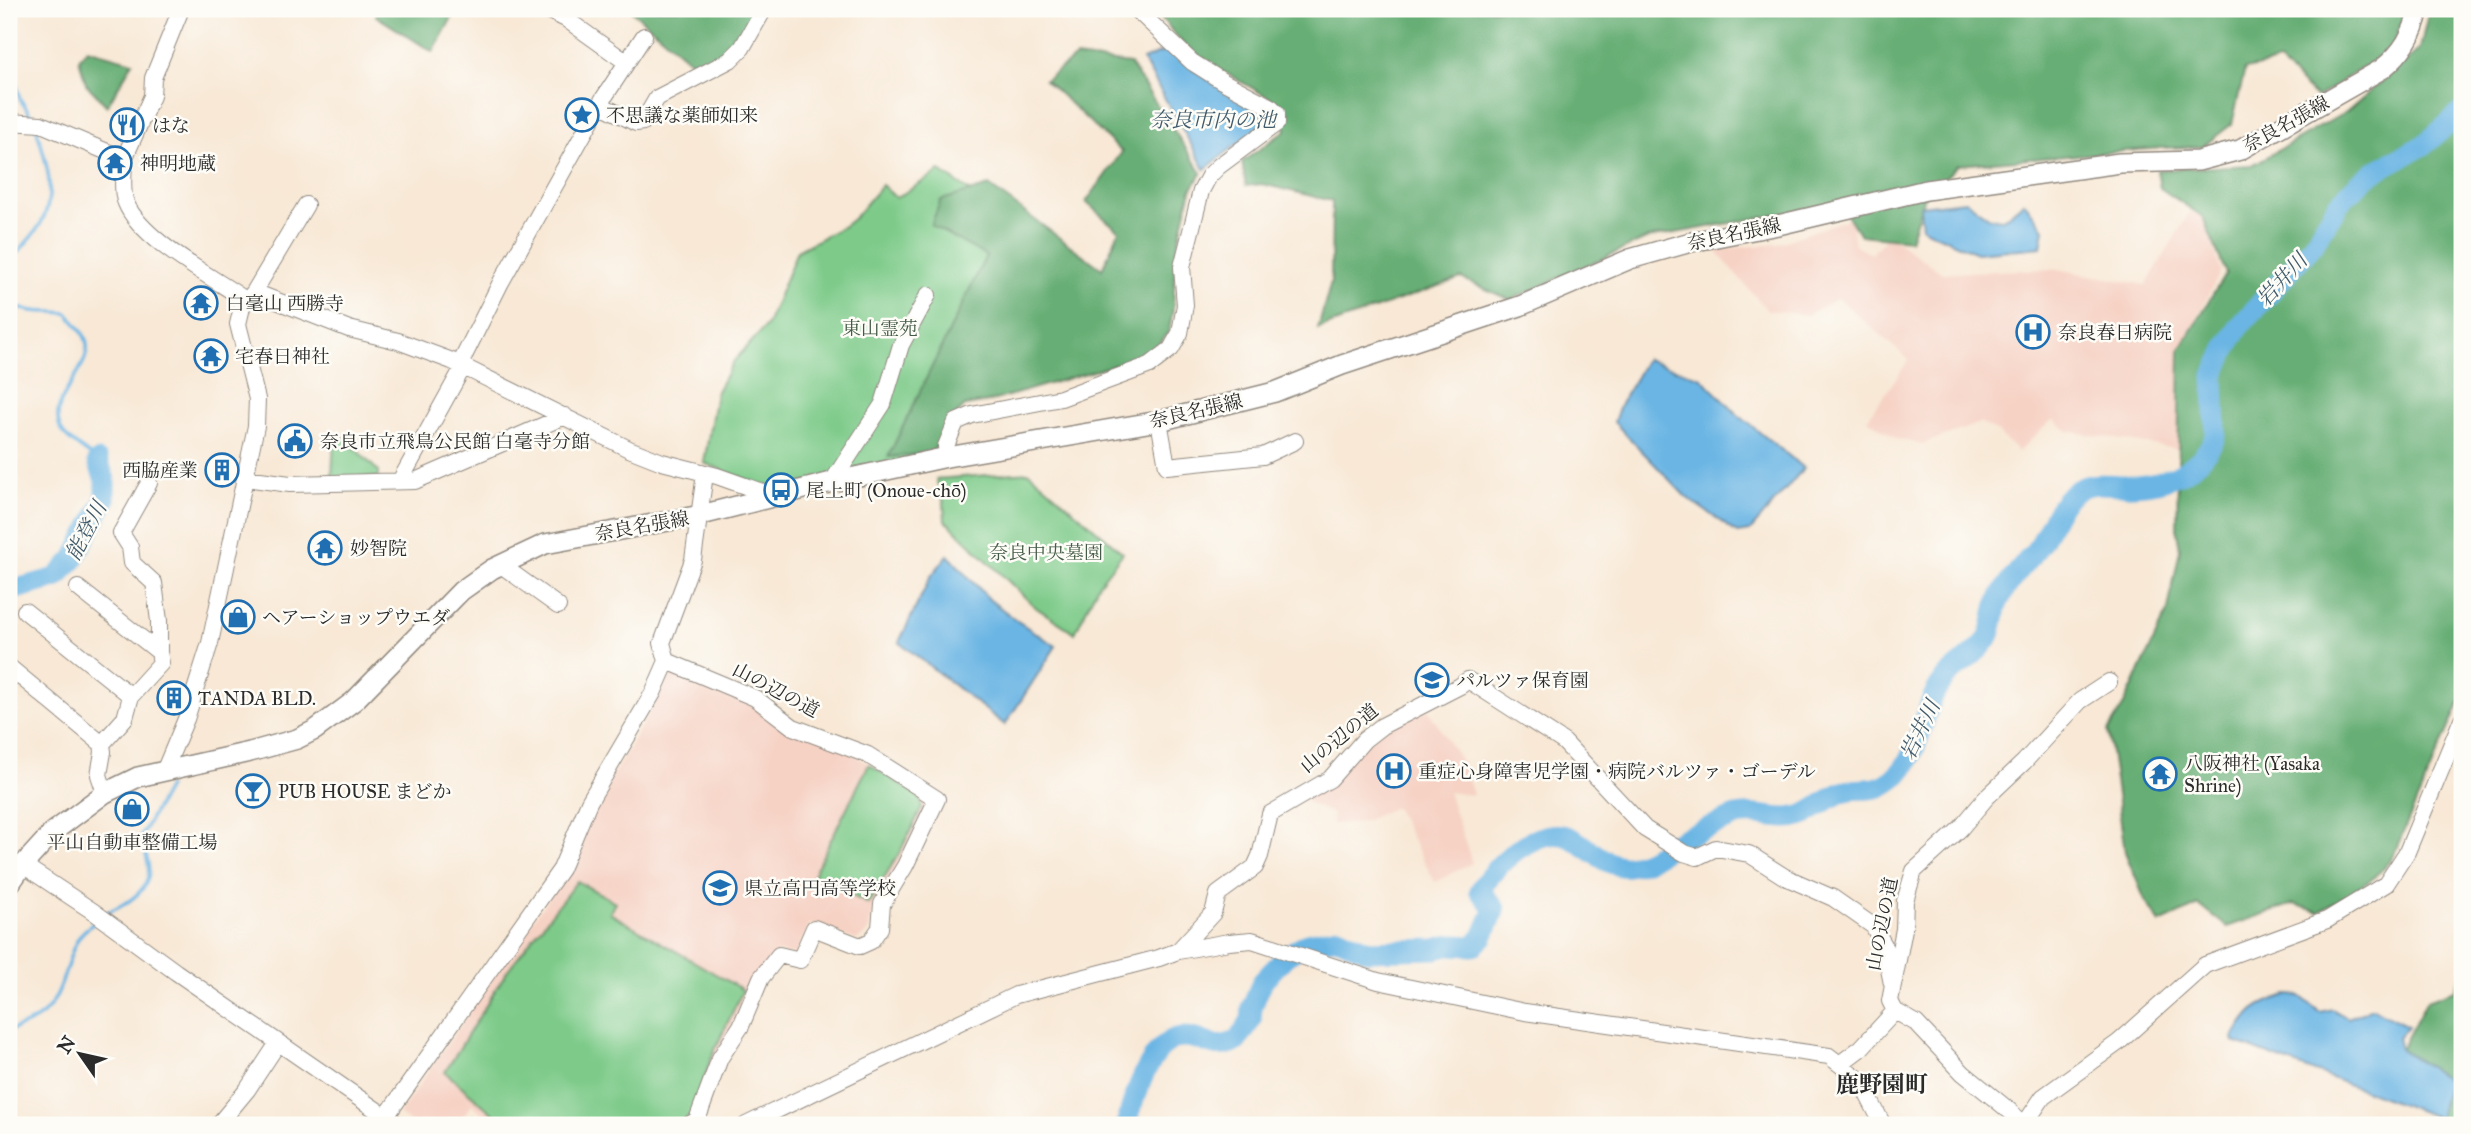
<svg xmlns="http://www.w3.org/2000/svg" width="2471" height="1134" viewBox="0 0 2471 1134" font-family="'IM FELL Great Primer','Noto Serif JP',serif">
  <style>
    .built { fill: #f6d2c4 }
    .green { fill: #7dca89; stroke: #547a5a; stroke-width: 2 }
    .forest { fill: #66ae75; stroke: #486c50; stroke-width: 2 }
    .water { fill: #6bb5e4; stroke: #4b7088; stroke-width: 2 }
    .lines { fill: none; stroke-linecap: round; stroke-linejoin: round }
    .stream { stroke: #6bb5e4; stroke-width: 3.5 }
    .river { stroke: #6bb5e4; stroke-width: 21 }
    .minor-casing { stroke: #928a80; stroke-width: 18 }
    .major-casing { stroke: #928a80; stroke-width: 22 }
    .minor { stroke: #fff; stroke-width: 16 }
    .major { stroke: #fff; stroke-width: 19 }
    .labels { text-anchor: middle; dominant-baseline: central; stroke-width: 5; stroke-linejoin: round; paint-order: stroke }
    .poi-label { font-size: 19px; fill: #2b2b2b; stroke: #fdfcf7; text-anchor: start }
    .street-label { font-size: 19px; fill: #2b2b2b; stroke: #fdfcf7 }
    .park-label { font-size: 19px; fill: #445b47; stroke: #fdfcf7 }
    .water-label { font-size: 21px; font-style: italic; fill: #415b6c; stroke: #fdfcf7 }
    .quarter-label { font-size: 23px; font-weight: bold; fill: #2b2b2b; stroke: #fdfcf7 }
  </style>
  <rect width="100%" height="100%" fill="#fdfcf7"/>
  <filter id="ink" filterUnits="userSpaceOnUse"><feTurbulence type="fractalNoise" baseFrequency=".0143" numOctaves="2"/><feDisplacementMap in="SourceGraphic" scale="14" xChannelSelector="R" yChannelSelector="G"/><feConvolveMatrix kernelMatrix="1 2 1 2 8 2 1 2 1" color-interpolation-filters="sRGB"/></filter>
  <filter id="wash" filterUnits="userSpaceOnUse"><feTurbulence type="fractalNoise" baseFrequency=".00686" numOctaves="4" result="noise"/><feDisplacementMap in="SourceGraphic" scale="28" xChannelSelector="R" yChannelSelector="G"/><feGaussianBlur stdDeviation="1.57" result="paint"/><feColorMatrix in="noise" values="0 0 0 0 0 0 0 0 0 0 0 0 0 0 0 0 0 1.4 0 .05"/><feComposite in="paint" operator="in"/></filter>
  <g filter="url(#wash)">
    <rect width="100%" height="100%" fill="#f8e8d5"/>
    <path class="built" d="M 2190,212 L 2203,217 L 2221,271 L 2180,349 L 2195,438 L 2177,449 L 2068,431 L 2053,419 L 2018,452 L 1996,431 L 1980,423 L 1922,444 L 1897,439 L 1867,419 L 1909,360 L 1838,298 L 1808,315 L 1767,310 L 1715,250 L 1777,244 L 1851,218 L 1855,245 L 1872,254 L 1888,235 L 1942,273 L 2056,269 L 2146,285 Z
      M 675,668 L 848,751 L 931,802 L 901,862 L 874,904 L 869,929 L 865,935 L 856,940 L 810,924 L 796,955 L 776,952 L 696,1114 L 679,1125 L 495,1125 L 472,1104 L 456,1125 L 414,1125 L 399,1114 L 567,871 L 603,792 Z
      M 1428,710 L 1463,764 L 1473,795 L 1448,792 L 1472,863 L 1435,882 L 1395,807 L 1362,822 L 1332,824 L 1333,814 L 1305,801 L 1381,730 Z"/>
    <path class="green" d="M 940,171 L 1042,240 L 937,455 L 774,490 L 704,463 L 716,393 L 733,362 L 767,325 L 797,251 L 844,226 L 855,217 L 882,185 L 896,198 Z
      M 342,436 L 378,471 L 378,477 L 332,478 L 334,437 Z
      M 1029,472 L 1123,553 L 1098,585 L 1075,633 L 1035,607 L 945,520 L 944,503 L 936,479 Z
      M 869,764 L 920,797 L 922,808 L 900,852 L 868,904 L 813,875 Z
      M 577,881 L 615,902 L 610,913 L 743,990 L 711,1058 L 693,1113 L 676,1125 L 506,1125 L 445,1072 L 507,971 Z"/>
    <path class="forest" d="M 378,9 L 457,9 L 433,52 L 376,16 Z
      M 634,9 L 760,9 L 739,42 L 697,67 L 632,11 Z
      M 1154,9 L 2406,9 L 2393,47 L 2317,98 L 2279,62 L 2245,69 L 2232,124 L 2202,147 L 2161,148 L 1958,165 L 1924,198 L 1910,240 L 1860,235 L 1840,203 L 1648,238 L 1510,300 L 1461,278 L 1318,329 L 1331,282 L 1332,201 L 1262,184 L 1246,186 L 1242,162 L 1286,130 L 1280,104 L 1210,64 L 1182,43 Z
      M 2429,9 L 2462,9 L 2462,698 L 2391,860 L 2370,881 L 2319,912 L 2293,904 L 2227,927 L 2199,905 L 2160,923 L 2145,900 L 2125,852 L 2108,731 L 2125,703 L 2168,610 L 2180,549 L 2177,533 L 2180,349 L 2226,273 L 2203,217 L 2160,188 L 2157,170 L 2252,165 L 2346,112 L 2420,49 Z
      M 87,49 L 133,62 L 107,106 L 86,84 L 79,59 Z
      M 1076,57 L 1130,64 L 1202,173 L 1191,190 L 1176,252 L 1173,309 L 1169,332 L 1151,354 L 988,402 L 965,406 L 951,420 L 932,453 L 888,457 L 986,256 L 931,225 L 941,200 L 989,186 L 1102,269 L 1119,231 L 1086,202 L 1122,152 L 1045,80 Z
      M 2462,973 L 2462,1125 L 2438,1125 L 2448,1080 L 2401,1049 L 2427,1000 L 2455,990 Z"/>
    <path class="water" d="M 1169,49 C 1199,76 1232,97 1269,113 L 1270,119 L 1205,169 L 1143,60 Z
      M 1966,201 L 1990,218 L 2003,219 L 2024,202 L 2044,229 L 2041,247 L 1976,253 L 1922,228 L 1920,206 Z
      M 1646,359 L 1702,378 L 1737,414 L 1804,468 L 1750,531 L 1737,533 L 1686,497 L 1614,422 L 1620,405 Z
      M 948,555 L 990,600 L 1019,622 L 1056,646 L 1005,725 L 899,642 L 931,576 Z
      M 2462,745 L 2462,793 L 2452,784 L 2454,756 Z
      M 2287,995 L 2300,996 L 2320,1012 L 2332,1009 L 2348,1018 L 2372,1008 L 2408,1026 L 2398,1038 L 2401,1049 L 2448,1080 L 2439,1118 L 2234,1042 L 2233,1039 C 2249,1010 2255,1005 2287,995 Z"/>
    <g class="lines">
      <path class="stream" d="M 9,54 L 20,99 L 34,120
        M 9,267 C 17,250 32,239 41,223 C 58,193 45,158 36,127
        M 9,302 C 20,314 50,311 67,313 C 74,322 86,333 87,345 C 90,373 41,403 64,434 C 72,444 88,453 98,461
        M 105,914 C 112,909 121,906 129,901 C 157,882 150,864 140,838 L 168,787
        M 9,1031 C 21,1026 38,1021 47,1010 C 66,989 67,949 83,932 C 87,928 92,925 96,921"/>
      <path class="river" d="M 9,591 L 56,578 L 74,559 L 105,500 L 105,480 L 98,461
        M 1127,1125 C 1131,1101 1153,1036 1184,1037 C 1207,1037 1209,1053 1237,1041 L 1251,1020 L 1252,1007 L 1262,982 L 1286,956 L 1307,943 L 1338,937 L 1368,951 L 1435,949 L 1451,945 L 1473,946 L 1483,937 L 1495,909 L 1480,891 C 1494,865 1539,822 1571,838 C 1589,847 1607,868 1628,866 C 1647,864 1657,855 1672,845 C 1691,833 1715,825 1736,816 C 1754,812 1770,818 1788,818 C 1811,817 1821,802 1840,793 C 1855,786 1871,793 1886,784 C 1916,767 1920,726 1933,697 C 1947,666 1971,663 1987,640 C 1994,630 1993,616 1997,605 C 2006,582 2026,564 2040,544 C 2050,528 2056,507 2070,495 C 2086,481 2101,484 2120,485 C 2146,486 2170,482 2191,467 C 2201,460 2212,447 2216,434 L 2214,376 L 2226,349 L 2239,327 L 2312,246 L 2339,203 L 2358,184 L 2374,172 L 2424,145 L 2462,112"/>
    </g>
  </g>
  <g filter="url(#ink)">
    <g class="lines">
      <defs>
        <path id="minor" d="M 545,9 L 566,19 L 626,62
          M 601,105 L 636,123 L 643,122 L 657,98 L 730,60 L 742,48 L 764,9
          M 9,122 L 41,124 L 124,159 C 124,172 121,192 126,203 C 141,240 211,276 244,299 L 249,298 L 254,292 L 306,205
          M 124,159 L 152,96 L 153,78 L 181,9
          M 254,292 L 349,329 L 398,341 L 452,361 L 629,449 L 662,462 L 717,476 L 776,497
          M 1159,421 L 1167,466 L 1263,456 L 1295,441
          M 947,457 L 946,446 L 956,422 L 972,415 L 1061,398 L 1150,365 L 1171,349 L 1180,333 L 1185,305 L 1182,267 L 1201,191 L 1209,176 L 1219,166 L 1277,123 L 1277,113 L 1271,107 L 1222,81 L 1192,62 L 1136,9
          M 245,478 L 290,484 L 415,481 L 565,416
          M 400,481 L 462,369 L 463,358 L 501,282 L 603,99 L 644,36
          M 832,482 L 883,404 L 901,345 L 928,295
          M 149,483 L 121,533 L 130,547 L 132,563 L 154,583 L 159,621 L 159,652
          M 501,565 L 558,606
          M 78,588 L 159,652 L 161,663 L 131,696
          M 25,611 L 131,696 L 125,718 L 102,744
          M 667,661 L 755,698 L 793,727 L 868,755 L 937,799 L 905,866 L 882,904 L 880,928 L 871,941 L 860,946 L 814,928 L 800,960 L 779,955 L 761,978 L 741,1026 L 720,1058 L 697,1120 L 689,1125
          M 9,667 L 102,744 L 103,752 L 99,775 L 105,793
          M 165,769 L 186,719 L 210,643 L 256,426 L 257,399 L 238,324 L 244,299
          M 23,865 L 94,912 L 176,972 L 398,1125
          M 1178,951 L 1213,913 L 1218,894 L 1255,867 L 1260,856 L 1270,814 L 1330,779 L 1364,740 L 1382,726 L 1460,686 L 1468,680 L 1564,742 L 1645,829 L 1684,853 L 1697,857 L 1716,848 L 1749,854 L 1785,877 L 1833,898 L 1873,926 L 1884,945 L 1892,984
          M 1841,1063 L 1861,1048 L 1895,1011
          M 218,1125 L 247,1090 L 278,1043
          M 380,1125 L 561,869 L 589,802 L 653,693 L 667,661 L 662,643 L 693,560 L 705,474
          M 746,1125 L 1016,995 L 1159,958 L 1178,951 L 1229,942 L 1252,940 L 1378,981 L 1525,1012 L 1829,1056 L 1860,1080 L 1883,1125
          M 2024,1125 L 2043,1097 L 2119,1042 L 2205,965 L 2327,920 L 2386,884 L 2407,852 L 2462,719
          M 2024,1125 L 2011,1112 L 1963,1073 L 1916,1023 L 1895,1011 L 1890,1001 L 1904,929 L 1905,901 L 1914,871 L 1960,829 L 1986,798 L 2024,762 L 2080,701 L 2109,682"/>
        <path id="major" d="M 9,885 L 23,865 L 53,832 L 105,793 L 138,777 L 250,752 L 297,739 L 315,730 L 354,701 L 461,591 L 492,569 L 545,544 L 701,515 L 832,482 L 947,457 L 1159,421 L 1275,392 L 1342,365 L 1520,306 L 1630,259 L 1691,242 L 1778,225 L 1926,190 L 2120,163 L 2198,161 L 2240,150 L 2382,69 C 2403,52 2413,35 2419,9"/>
      </defs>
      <use href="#minor" class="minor-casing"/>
      <use href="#major" class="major-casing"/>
      <use href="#minor" class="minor"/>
      <use href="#major" class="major"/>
    </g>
  </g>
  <defs>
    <symbol id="sight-ring" viewBox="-11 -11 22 22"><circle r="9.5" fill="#fdfcf7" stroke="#1f6fb2" stroke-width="1.5"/><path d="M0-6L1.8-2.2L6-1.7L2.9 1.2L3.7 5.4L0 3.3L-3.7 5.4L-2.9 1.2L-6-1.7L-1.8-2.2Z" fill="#1f6fb2"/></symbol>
    <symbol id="restaurant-ring" viewBox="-11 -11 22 22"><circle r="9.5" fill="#fdfcf7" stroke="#1f6fb2" stroke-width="1.5"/><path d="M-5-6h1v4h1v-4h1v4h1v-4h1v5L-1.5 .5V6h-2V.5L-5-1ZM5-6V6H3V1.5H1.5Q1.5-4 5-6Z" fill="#1f6fb2"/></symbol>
    <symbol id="temple-ring" viewBox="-11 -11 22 22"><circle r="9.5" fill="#fdfcf7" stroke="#1f6fb2" stroke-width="1.5"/><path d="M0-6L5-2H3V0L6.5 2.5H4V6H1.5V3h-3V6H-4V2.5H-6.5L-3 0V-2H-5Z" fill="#1f6fb2"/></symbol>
    <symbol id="hospital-ring" viewBox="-11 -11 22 22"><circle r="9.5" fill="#fdfcf7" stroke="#1f6fb2" stroke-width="1.5"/><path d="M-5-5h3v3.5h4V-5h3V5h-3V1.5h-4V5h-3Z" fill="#1f6fb2"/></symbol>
    <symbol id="civic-ring" viewBox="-11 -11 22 22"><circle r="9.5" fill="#fdfcf7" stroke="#1f6fb2" stroke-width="1.5"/><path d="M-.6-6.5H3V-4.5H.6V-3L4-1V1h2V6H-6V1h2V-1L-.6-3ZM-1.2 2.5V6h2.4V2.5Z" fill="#1f6fb2"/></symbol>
    <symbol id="building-ring" viewBox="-11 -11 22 22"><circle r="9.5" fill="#fdfcf7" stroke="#1f6fb2" stroke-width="1.5"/><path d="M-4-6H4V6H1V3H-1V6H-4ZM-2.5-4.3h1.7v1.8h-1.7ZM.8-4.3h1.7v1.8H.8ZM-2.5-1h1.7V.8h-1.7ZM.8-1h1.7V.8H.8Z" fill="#1f6fb2"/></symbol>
    <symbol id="bus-ring" viewBox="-11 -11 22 22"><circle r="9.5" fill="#fdfcf7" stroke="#1f6fb2" stroke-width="1.5"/><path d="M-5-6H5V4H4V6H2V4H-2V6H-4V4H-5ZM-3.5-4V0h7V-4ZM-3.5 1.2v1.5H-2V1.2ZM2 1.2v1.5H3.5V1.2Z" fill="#1f6fb2"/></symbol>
    <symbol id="shop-ring" viewBox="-11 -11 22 22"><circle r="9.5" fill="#fdfcf7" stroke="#1f6fb2" stroke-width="1.5"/><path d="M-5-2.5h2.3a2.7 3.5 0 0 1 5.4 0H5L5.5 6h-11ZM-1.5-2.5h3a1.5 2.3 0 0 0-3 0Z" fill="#1f6fb2"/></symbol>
    <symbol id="school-ring" viewBox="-11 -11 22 22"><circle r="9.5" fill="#fdfcf7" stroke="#1f6fb2" stroke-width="1.5"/><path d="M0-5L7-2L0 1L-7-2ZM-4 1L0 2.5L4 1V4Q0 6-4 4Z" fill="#1f6fb2"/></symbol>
    <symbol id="bar-ring" viewBox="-11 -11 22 22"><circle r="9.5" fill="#fdfcf7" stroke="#1f6fb2" stroke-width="1.5"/><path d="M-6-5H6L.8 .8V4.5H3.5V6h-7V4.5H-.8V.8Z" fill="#1f6fb2"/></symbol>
  </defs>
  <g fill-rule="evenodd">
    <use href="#sight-ring" x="563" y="96" width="38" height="38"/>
    <use href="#restaurant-ring" x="108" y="106" width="38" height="38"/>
    <use href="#temple-ring" x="96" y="144" width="38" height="38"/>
    <use href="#temple-ring" x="182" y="284" width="38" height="38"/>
    <use href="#hospital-ring" x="2014" y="313" width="38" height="38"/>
    <use href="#temple-ring" x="192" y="337" width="38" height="38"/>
    <use href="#civic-ring" x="276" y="422" width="38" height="38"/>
    <use href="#building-ring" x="203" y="451" width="38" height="38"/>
    <use href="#bus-ring" x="762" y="471" width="38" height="38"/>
    <use href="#temple-ring" x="306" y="529" width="38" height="38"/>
    <use href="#shop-ring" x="219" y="598" width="38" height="38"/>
    <use href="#school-ring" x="1413" y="661" width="38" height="38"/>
    <use href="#building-ring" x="155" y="679" width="38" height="38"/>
    <use href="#hospital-ring" x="1375" y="752" width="38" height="38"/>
    <use href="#temple-ring" x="2141" y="755" width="38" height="38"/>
    <use href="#bar-ring" x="234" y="772" width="38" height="38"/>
    <use href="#shop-ring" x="113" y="790" width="38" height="38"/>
    <use href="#school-ring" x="701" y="869" width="38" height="38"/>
  </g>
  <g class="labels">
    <g class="poi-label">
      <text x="606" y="115">不思議な薬師如来</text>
      <text x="152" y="125">はな</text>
      <text x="140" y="163">神明地蔵</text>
      <text x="226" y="303">白毫山 西勝寺</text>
      <text x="2058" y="332">奈良春日病院</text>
      <text x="235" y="356">宅春日神社</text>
      <text x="320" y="441">奈良市立飛鳥公民館 白毫寺分館</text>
      <text x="198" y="470" text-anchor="end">西脇産業</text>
      <text x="806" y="490">尾上町 (Onoue-chō)</text>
      <text x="350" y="548">妙智院</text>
      <text x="262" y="617">ヘアーショップウエダ</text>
      <text x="1456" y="680">パルツァ保育園</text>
      <text x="198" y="698">TANDA BLD.</text>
      <text x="2184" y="763">八阪神社 (Yasaka<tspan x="2184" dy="22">Shrine)</tspan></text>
      <text x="1418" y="771">重症心身障害児学園・病院バルツァ・ゴーデル</text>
      <text x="278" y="791">PUB HOUSE まどか</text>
      <text x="132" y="842" text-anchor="middle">平山自動車整備工場</text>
      <text x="744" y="888">県立高円高等学校</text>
    </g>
    <g class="street-label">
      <text transform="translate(2286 124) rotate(-29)">奈良名張線</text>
      <text transform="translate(1734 234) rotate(-12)">奈良名張線</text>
      <text transform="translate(1196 411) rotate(-13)">奈良名張線</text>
      <text transform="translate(642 526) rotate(-10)">奈良名張線</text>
      <text transform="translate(776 690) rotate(28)">山の辺の道</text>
      <text transform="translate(1339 738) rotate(-40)">山の辺の道</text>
      <text transform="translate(1882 924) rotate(-79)">山の辺の道</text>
    </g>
    <g class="park-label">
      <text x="880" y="328">東山霊苑</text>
      <text x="1046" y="552">奈良中央墓園</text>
    </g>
    <g class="water-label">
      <text x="1213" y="120">奈良市内の池</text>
      <text transform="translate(2282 280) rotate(-48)">岩井川</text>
      <text transform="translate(86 531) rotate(-62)">能登川</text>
      <text transform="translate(1920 730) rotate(-64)">岩井川</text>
    </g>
    <g class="quarter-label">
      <text x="1882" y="1084">鹿野園町</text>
    </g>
  </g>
  <rect width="2471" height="1134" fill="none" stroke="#fdfcf7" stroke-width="35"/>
  <g transform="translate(80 1054) rotate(304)" stroke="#fdfcf7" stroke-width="5" paint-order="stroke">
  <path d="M0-5L12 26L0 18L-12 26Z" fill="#2b2b2b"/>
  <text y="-10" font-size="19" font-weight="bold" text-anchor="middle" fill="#2b2b2b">N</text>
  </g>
</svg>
